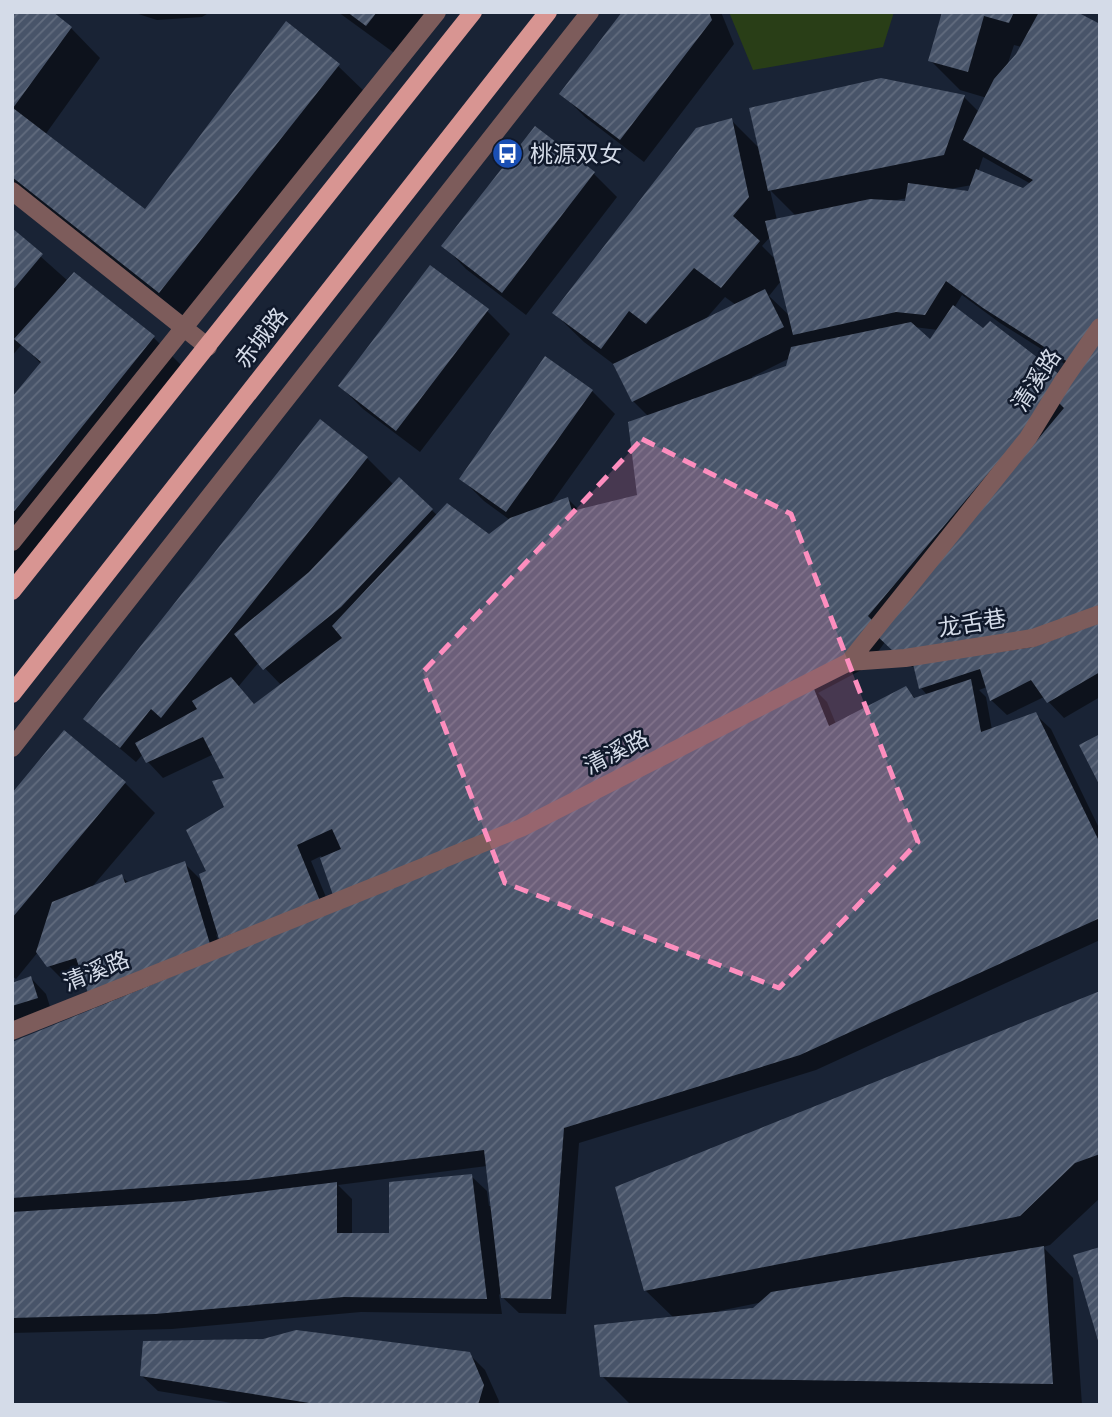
<svg xmlns="http://www.w3.org/2000/svg" width="1112" height="1417" viewBox="0 0 1112 1417" font-family="Arial,'Noto Sans SC',sans-serif">
  <style>
    .park { fill: #293e17 }
    .shadow { fill: #0007; fill-rule: evenodd }
    .building { fill: url(#building-hatch) }
    .lines { fill: none; stroke-linecap: round; stroke-linejoin: round }
    .minor { stroke: #7d5c5b; stroke-width: 18 }
    .major { stroke: #d89592; stroke-width: 18 }
    .marked { fill: #fd8ebe; fill-opacity: 0.2; stroke: #fd8ebe; stroke-width: 5; stroke-dasharray: 14 9; stroke-linejoin: round }
    .labels { text-anchor: middle; dominant-baseline: central; stroke-width: 5; stroke-linejoin: round; paint-order: stroke }
    .poi-label { font-size: 23px; fill: #d4dbe8; stroke: #10192b; text-anchor: start }
    .street-label { font-size: 23px; fill: #d4dbe8; stroke: #10192b }
  </style>
  <defs>
    <pattern id="building-hatch" width="6" height="6" patternUnits="userSpaceOnUse" patternTransform="scale(1.75)"><rect width="6" height="6" fill="#485469"/><path d="M-1 1l2-2M0 6l6-6M5 7l2-2" fill="none" stroke="#626c7e"/></pattern>
  </defs>
  <rect width="100%" height="100%" fill="#192335"/>
  <path class="park" d="M 729,12 L 894,12 L 883,47 L 753,70 Z"/>
  <path class="shadow" d="M 12,12 L 71,28 L 100,58 L 45,135 L 145,212 L 338,66 L 368,95 L 190,321 L 12,182 Z
    M 132,12 L 210,12 L 202,17 L 157,20 Z
    M 338,12 L 430,12 L 397,55 Z
    M 624,12 L 721,12 L 734,44 L 644,162 L 585,117 L 562,94 Z
    M 944,12 L 1073,12 L 1100,26 L 1100,697 L 1064,718 L 1044,697 L 1007,715 L 991,700 L 987,687 L 979,690 L 986,697 L 992,730 L 1035,714 L 1051,729 L 1100,830 L 1100,940 L 816,1070 L 579,1143 L 566,1314 L 519,1313 L 499,1294 L 502,1314 L 361,1312 L 172,1329 L 12,1333 L 12,1044 L 104,1006 L 90,992 L 84,975 L 64,981 L 48,965 L 38,952 L 16,979 L 12,976 L 12,795 L 125,783 L 155,813 L 92,887 L 121,876 L 129,883 L 184,863 L 204,883 L 227,808 L 227,779 L 214,754 L 163,778 L 148,762 L 143,754 L 136,762 L 85,719 L 367,458 L 394,485 L 399,479 L 438,516 L 489,537 L 510,520 L 484,501 L 461,478 L 592,391 L 615,414 L 550,505 L 568,499 L 580,511 L 639,497 L 649,417 L 633,401 L 616,366 L 584,342 L 554,313 L 731,120 L 760,149 L 964,97 L 979,112 L 987,98 L 960,90 L 930,60 ZM 1014,45 L 1022,47 L 1007,66 ZM 983,157 L 1031,184 L 1023,190 L 978,172 ZM 972,185 L 969,192 L 950,189 ZM 770,190 L 796,216 L 777,220 ZM 907,198 L 907,203 L 892,201 ZM 771,236 L 776,260 L 762,246 ZM 781,281 L 790,316 L 769,296 ZM 962,295 L 1000,323 L 1076,371 L 1059,376 L 984,330 L 954,308 ZM 725,297 L 736,305 L 704,321 ZM 914,327 L 938,330 L 930,342 ZM 790,358 L 787,367 L 753,380 L 752,377 ZM 885,642 L 912,667 L 916,666 L 921,688 L 928,696 L 916,699 L 906,689 L 836,724 L 827,702 L 818,693 L 867,667 ZM 259,662 L 282,686 L 255,705 L 238,687 ZM 321,856 L 335,897 L 333,914 L 311,861 ZM 216,934 L 235,952 L 223,957 ZM 487,1166 L 492,1206 L 489,1206 L 487,1191 L 471,1176 L 391,1234 L 352,1235 L 352,1199 L 338,1185 Z
    M 535,129 L 594,174 L 617,197 L 526,315 L 466,269 L 444,246 Z
    M 12,231 L 68,281 L 74,274 L 154,338 L 183,367 L 12,580 L 12,400 L 41,364 L 22,344 L 12,356 Z
    M 487,311 L 510,334 L 420,452 L 363,409 L 340,386 Z
    M 31,978 L 46,994 L 52,1013 L 12,1026 L 12,984 Z
    M 1100,993 L 1100,1198 L 1050,1245 L 1043,1247 L 1073,1278 L 1082,1405 L 631,1405 L 602,1376 L 674,1318 L 645,1290 ZM 763,1302 L 754,1310 L 720,1314 L 719,1311 Z
    M 469,1354 L 485,1370 L 499,1401 L 498,1405 L 244,1405 L 158,1391 L 142,1376 Z"/>
  <path class="building" d="M 12,12 L 53,12 L 72,27 L 13,108 L 145,209 L 286,21 L 340,64 L 159,293 L 12,177 Z
    M 347,12 L 377,12 L 366,26 Z
    M 622,12 L 709,12 L 712,20 L 620,140 L 559,94 Z
    M 942,12 L 1014,12 L 1009,23 L 984,16 L 968,72 L 928,61 Z
    M 1039,12 L 1077,12 L 1100,24 L 1100,316 L 1068,362 L 983,308 L 946,281 L 925,315 L 896,312 L 793,335 L 765,221 L 870,199 L 905,201 L 908,183 L 968,191 L 976,169 L 1023,188 L 1033,180 L 963,140 L 994,79 L 1016,54 Z
    M 881,78 L 965,95 L 944,155 L 768,191 L 749,108 Z
    M 732,118 L 749,197 L 733,216 L 760,241 L 721,288 L 694,268 L 646,324 L 629,311 L 601,349 L 552,313 L 696,128 Z
    M 535,126 L 595,172 L 502,293 L 441,246 Z
    M 12,228 L 43,254 L 12,291 Z
    M 430,265 L 489,309 L 396,431 L 338,386 Z
    M 74,272 L 155,336 L 12,514 L 12,397 L 41,362 L 14,339 Z
    M 765,289 L 784,327 L 632,402 L 613,364 Z
    M 953,305 L 983,328 L 990,321 L 1060,375 L 1035,418 L 868,616 L 873,621 L 852,652 L 536,816 L 334,898 L 320,858 L 341,849 L 332,829 L 297,845 L 320,901 L 219,939 L 199,874 L 206,871 L 186,830 L 224,807 L 212,781 L 224,778 L 203,737 L 146,763 L 135,743 L 197,709 L 192,701 L 231,677 L 254,704 L 342,638 L 332,626 L 447,503 L 489,534 L 510,518 L 568,497 L 572,511 L 637,495 L 628,422 L 786,366 L 791,347 L 911,322 L 930,339 Z
    M 1100,335 L 1100,606 L 1019,634 L 894,652 L 875,634 L 1064,408 L 1055,399 Z
    M 545,356 L 593,390 L 506,512 L 459,479 Z
    M 320,419 L 368,457 L 161,718 L 151,709 L 120,748 L 83,719 Z
    M 399,477 L 433,509 L 341,607 L 263,670 L 234,634 L 309,572 Z
    M 1100,623 L 1100,672 L 1047,703 L 1031,680 L 990,701 L 980,669 L 919,689 L 913,664 L 1033,647 Z
    M 971,679 L 981,732 L 1036,712 L 1100,843 L 1100,918 L 800,1055 L 564,1128 L 551,1299 L 501,1298 L 484,1150 L 248,1180 L 12,1198 L 12,1042 L 236,950 L 812,684 L 829,726 L 906,686 L 914,698 Z
    M 64,730 L 126,782 L 12,918 L 12,793 Z
    M 1100,734 L 1100,786 L 1079,745 Z
    M 185,861 L 210,944 L 88,993 L 76,958 L 47,967 L 36,952 L 52,902 L 122,874 L 125,883 Z
    M 31,976 L 38,998 L 12,1006 L 12,983 Z
    M 1100,991 L 1100,1154 L 1075,1163 L 1020,1216 L 644,1291 L 615,1187 Z
    M 472,1174 L 487,1299 L 344,1297 L 155,1314 L 12,1318 L 12,1212 L 185,1201 L 337,1182 L 337,1233 L 389,1233 L 389,1182 Z
    M 1044,1246 L 1053,1384 L 600,1377 L 594,1325 L 753,1308 L 771,1292 Z
    M 1100,1247 L 1100,1344 L 1099,1344 L 1073,1255 Z
    M 296,1330 L 470,1352 L 484,1385 L 478,1405 L 322,1405 L 140,1376 L 143,1341 L 263,1339 Z"/>
  <g class="lines">
    <path class="minor" d="M 12,191 L 208,347
      M 12,542 L 437,12
      M 849,662 L 905,658 L 1033,638 L 1100,614
      M 12,748 L 590,12
      M 12,1031 L 521,828 L 849,662 L 1028,438 L 1063,381 L 1100,327"/>
    <path class="major" d="M 12,591 L 473,12
      M 12,694 L 548,12"/>
  </g>
  <path class="marked" d="M 642,439 L 791,514 L 918,842 L 779,988 L 505,883 L 423,672 Z"/>
  <defs>
    <symbol id="bus-disc" viewBox="-11 -11 22 22"><circle r="9.5" fill="#1a4fb4" stroke="#10192b"/><path d="M-5-6H5V4H4V6H2V4H-2V6H-4V4H-5ZM-3.5-4V0h7V-4ZM-3.5 1.2v1.5H-2V1.2ZM2 1.2v1.5H3.5V1.2Z" fill="#fff"/></symbol>
  </defs>
  <g fill-rule="evenodd">
    <use href="#bus-disc" x="490" y="136" width="35" height="35"/>
  </g>
  <g class="labels">
    <g class="poi-label">
      <text x="530" y="154">桃源双女</text>
    </g>
    <g class="street-label">
      <text transform="translate(261 338) rotate(-52)">赤城路</text>
      <text transform="translate(1036 380) rotate(-57)">清溪路</text>
      <text transform="translate(972 623) rotate(-9)">龙舌巷</text>
      <text transform="translate(616 752) rotate(-27)">清溪路</text>
      <text transform="translate(96 971) rotate(-22)">清溪路</text>
    </g>
  </g>
  <rect width="1112" height="1417" fill="none" stroke="#d4dbe8" stroke-width="28"/>
</svg>
